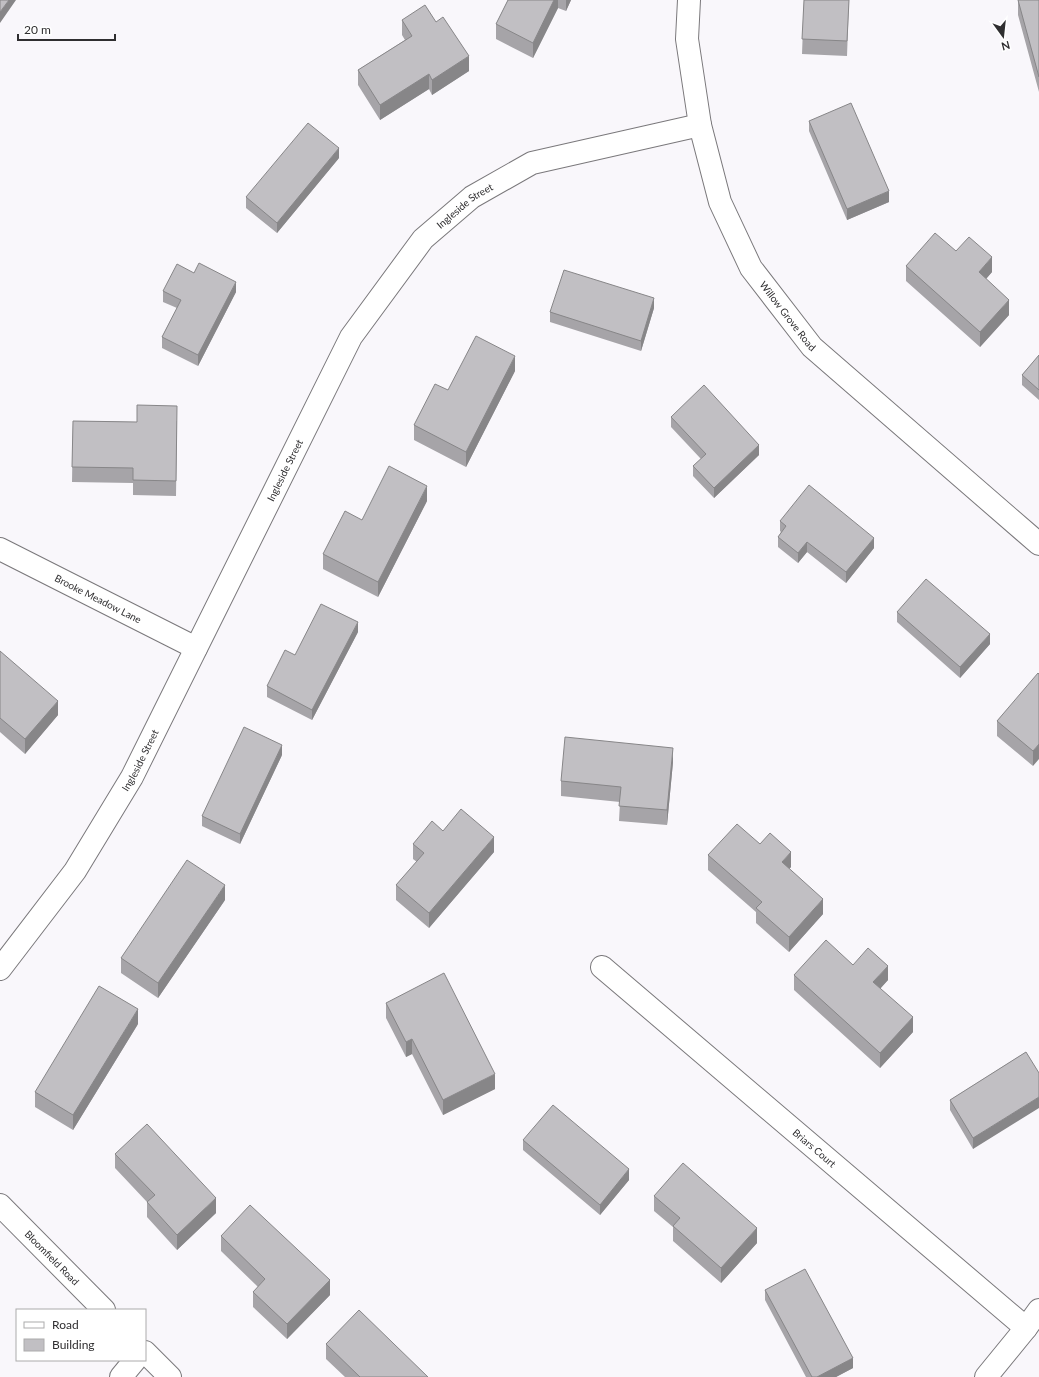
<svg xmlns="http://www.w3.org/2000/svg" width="1039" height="1377" viewBox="0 0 1039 1377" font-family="Lato,sans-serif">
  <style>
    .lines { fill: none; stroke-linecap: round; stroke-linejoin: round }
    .minor-casing { stroke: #7a787b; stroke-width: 24 }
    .minor { stroke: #fff; stroke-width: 22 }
    .wall { fill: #a6a4a8 }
    .shaded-wall { fill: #878688 }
    .building { fill: #c1bfc3; stroke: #878688 }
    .labels { text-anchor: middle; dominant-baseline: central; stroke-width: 3; stroke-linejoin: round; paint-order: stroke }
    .street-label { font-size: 10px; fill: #2f2e30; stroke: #fff }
  </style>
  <rect width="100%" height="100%" fill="#f9f7fb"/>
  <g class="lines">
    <defs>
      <g id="minor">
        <path id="s1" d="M 689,0 L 687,39 L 700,125 L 720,202 L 751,268 L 812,347 L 1039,544"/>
        <path id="s2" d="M 0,549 L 196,648"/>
        <path id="s3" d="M 602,967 L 1026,1328"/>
        <path id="s4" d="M 0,969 L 75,871 L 132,777 L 351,337 L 423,239 L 472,197 L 532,163 L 700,125"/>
        <path id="s5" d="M 0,1205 L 104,1310"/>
        <path d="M 145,1352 L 170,1377"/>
        <path d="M 121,1377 L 135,1360"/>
        <path d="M 986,1377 L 1026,1328 L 1039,1310"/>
      </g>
    </defs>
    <use href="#minor" class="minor-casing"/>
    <use href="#minor" class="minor"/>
  </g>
  <path class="wall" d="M 508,0 L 571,0 L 566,11 L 558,8 L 533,58 L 496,39 L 496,24 Z
    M 804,0 L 849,0 L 847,56 L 802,54 Z
    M 1018,0 L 1039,0 L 1039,92 L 1018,15 Z
    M 402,20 L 436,22 L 469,71 L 432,95 L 429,89 L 380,120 L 358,85 L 358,70 L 405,40 L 402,35 Z
    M 809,121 L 889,202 L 847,220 L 809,131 Z
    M 339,158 L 277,233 L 246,208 L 246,197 Z
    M 956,251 L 992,272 L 986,279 L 1009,315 L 980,347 L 906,281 L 906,266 Z
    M 194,273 L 236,292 L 198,366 L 162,348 L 162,337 L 177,308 L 163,302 L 163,291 Z
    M 654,308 L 641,351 L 550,322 L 550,312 Z
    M 1039,355 L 1039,400 L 1022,385 L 1022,375 Z
    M 515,371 L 466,467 L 414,440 L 414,425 L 448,390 Z
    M 671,417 L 759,455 L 714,498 L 693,476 L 693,466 L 701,459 L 671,427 Z
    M 73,421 L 137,422 L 177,421 L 176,496 L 133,495 L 133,483 L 72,482 Z
    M 427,501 L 378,597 L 323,569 L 323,554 L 362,520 Z
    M 780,521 L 874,548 L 846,583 L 807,552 L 798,563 L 778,547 L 778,537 L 781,532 L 780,531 Z
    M 897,612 L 990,644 L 960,678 L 897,622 Z
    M 358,632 L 312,720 L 267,697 L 267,686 L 295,655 Z
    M 0,651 L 58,715 L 25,754 L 0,732 Z
    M 1039,674 L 1033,766 L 997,736 L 997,721 Z
    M 282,755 L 240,844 L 202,826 L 202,816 Z
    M 673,762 L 667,825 L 619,821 L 620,802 L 561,796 L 561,781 Z
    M 443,831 L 494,852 L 429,928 L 396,900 L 396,885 L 417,862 L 413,859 L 413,844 Z
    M 760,844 L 791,867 L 789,869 L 823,914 L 789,952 L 756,923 L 756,912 L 708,870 L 708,855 Z
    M 225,900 L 158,998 L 121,973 L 121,958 Z
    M 853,965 L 888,980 L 880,988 L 913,1032 L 880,1068 L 794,990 L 794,975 Z
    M 386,1003 L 495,1089 L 443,1115 L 412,1054 L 406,1057 L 386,1018 Z
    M 138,1024 L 73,1130 L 35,1107 L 35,1092 Z
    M 1026,1052 L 973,1149 L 950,1110 L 950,1100 Z
    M 523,1140 L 629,1180 L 600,1215 L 523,1150 Z
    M 115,1154 L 216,1213 L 177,1250 L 147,1217 L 147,1202 L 115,1168 Z
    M 654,1196 L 757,1243 L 721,1283 L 673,1241 L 673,1227 L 654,1211 Z
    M 221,1236 L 330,1295 L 287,1339 L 253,1307 L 253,1292 L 258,1287 L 221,1251 Z
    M 765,1290 L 853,1368 L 836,1377 L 806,1377 L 765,1300 Z
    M 326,1344 L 428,1377 L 345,1377 L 326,1359 Z"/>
  <path class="shaded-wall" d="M 9,0 L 16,0 L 0,23 L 0,12 Z
    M 554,0 L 558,0 L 558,8 L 533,58 L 533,43 Z
    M 566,0 L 571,0 L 566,11 Z
    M 469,56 L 469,71 L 432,95 L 432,80 Z
    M 429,74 L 429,89 L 380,120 L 380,105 Z
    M 339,148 L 339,158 L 277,233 L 277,223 Z
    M 889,191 L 889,202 L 847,220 L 847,209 Z
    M 992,257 L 992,272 L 979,287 L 979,272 Z
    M 236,282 L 236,292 L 198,366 L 198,355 Z
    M 654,298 L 654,308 L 641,351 L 641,341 Z
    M 1009,300 L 1009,315 L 980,347 L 980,332 Z
    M 515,356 L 515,371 L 466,467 L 466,452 Z
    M 759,445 L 759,455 L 714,498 L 714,488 Z
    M 427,486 L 427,501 L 378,597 L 378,582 Z
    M 874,538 L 874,548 L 846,583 L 846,572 Z
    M 807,542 L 807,552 L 798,563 L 798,553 Z
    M 358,622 L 358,632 L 312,720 L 312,710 Z
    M 990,634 L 990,644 L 960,678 L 960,667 Z
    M 58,701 L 58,715 L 25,754 L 25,739 Z
    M 1039,744 L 1039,759 L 1033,766 L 1033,751 Z
    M 282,745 L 282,755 L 240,844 L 240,834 Z
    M 673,748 L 673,762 L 667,825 L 667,810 Z
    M 494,837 L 494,852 L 429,928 L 429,913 Z
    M 791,852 L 791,867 L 782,877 L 782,862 Z
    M 225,885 L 225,900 L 158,998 L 158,983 Z
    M 823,899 L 823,914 L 789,952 L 789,937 Z
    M 888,966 L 888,980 L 873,997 L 873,982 Z
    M 138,1009 L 138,1024 L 73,1130 L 73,1115 Z
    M 913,1017 L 913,1032 L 880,1068 L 880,1053 Z
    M 412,1039 L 412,1054 L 406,1057 L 406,1042 Z
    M 495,1074 L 495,1089 L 443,1115 L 443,1100 Z
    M 1039,1097 L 1039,1108 L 973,1149 L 973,1138 Z
    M 629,1169 L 629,1180 L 600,1215 L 600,1205 Z
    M 216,1198 L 216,1213 L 177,1250 L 177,1235 Z
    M 757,1228 L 757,1243 L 721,1283 L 721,1268 Z
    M 330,1280 L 330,1295 L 287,1339 L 287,1324 Z
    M 853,1358 L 853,1368 L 836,1377 L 817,1377 Z"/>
  <path class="building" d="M 0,0 L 9,0 L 0,12 Z
    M 508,0 L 554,0 L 533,43 L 496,24 Z
    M 804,0 L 849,0 L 847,41 L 802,39 Z
    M 1018,0 L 1039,0 L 1039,77 Z
    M 425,5 L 436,22 L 443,17 L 469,56 L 432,80 L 429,74 L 380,105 L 358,70 L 412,36 L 402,20 Z
    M 851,103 L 889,191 L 847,209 L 809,121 Z
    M 308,123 L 339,148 L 277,223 L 246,197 Z
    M 935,233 L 956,251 L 969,237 L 992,257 L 979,272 L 1009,300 L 980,332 L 906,266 Z
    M 199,263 L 236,282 L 198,355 L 162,337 L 181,300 L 163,291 L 177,264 L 194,273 Z
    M 564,270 L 654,298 L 641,341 L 550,312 Z
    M 476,336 L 515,356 L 466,452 L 414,425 L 435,384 L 448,390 Z
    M 1039,355 L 1039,390 L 1022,375 Z
    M 704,385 L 759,445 L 714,488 L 693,466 L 706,454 L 671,417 Z
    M 137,405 L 177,406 L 176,481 L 133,480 L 133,468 L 72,467 L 73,421 L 137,422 Z
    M 389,466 L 427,486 L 378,582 L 323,554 L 345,511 L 362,520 Z
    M 809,485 L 874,538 L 846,572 L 807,542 L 798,553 L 778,537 L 786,526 L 780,521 Z
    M 926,579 L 990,634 L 960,667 L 897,612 Z
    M 321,604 L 358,622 L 312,710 L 267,686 L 285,650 L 295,655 Z
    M 0,651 L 58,701 L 25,739 L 0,718 Z
    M 1038,673 L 1039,674 L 1039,744 L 1033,751 L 997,721 Z
    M 244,727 L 282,745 L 240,834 L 202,816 Z
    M 565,737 L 673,748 L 667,810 L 619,806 L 621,787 L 561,781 Z
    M 461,809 L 494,837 L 429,913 L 396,885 L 424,853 L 413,844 L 432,821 L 443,831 Z
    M 737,824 L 760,844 L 770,833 L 791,852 L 782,862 L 823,899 L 789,937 L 756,908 L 762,902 L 708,855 Z
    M 187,860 L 225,885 L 158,983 L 121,958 Z
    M 826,940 L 853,965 L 868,948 L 888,966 L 873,982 L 913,1017 L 880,1053 L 794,975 Z
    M 444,973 L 495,1074 L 443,1100 L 412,1039 L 406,1042 L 386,1003 Z
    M 99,986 L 138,1009 L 73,1115 L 35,1092 Z
    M 1026,1052 L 1039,1073 L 1039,1097 L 973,1138 L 950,1100 Z
    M 553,1105 L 629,1169 L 600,1205 L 523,1140 Z
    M 147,1124 L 216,1198 L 177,1235 L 147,1202 L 155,1195 L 115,1154 Z
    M 683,1163 L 757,1228 L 721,1268 L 673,1226 L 680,1218 L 654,1196 Z
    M 250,1205 L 330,1280 L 287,1324 L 253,1292 L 265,1279 L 221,1236 Z
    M 805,1269 L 853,1358 L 817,1377 L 812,1377 L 765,1290 Z
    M 359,1310 L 428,1377 L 360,1377 L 326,1344 Z"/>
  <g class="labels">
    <g class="street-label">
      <text stroke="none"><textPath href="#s4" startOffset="900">Ingleside Street</textPath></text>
      <text stroke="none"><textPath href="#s1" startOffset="339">Willow Grove Road</textPath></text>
      <text stroke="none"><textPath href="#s4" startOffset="576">Ingleside Street</textPath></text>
      <text stroke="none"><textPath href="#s2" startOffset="110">Brooke Meadow Lane</textPath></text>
      <text stroke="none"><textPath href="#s4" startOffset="252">Ingleside Street</textPath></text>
      <text stroke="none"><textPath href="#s3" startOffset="279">Briars Court</textPath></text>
      <text stroke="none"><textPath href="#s5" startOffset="74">Bloomfield Road</textPath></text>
    </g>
  </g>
  <rect x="16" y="1309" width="130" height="52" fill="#ffffff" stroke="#acabac"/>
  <rect x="24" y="1322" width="20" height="6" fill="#ffffff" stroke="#acabac"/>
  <text x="52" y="1329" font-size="12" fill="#2f2e30">Road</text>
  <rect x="24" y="1339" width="20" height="12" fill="#c1bfc3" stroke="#acabac"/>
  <text x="52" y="1349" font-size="12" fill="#2f2e30">Building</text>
  <g transform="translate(1003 36) rotate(165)" stroke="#ffffff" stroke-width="3" paint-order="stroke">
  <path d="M0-3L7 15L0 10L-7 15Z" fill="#2f2e30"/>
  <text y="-6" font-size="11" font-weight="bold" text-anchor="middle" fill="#2f2e30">N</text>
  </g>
  <path d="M18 34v6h97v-6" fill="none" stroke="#2f2e30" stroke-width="2"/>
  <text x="24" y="34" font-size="12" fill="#2f2e30" stroke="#ffffff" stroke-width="3" paint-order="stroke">20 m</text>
</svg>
